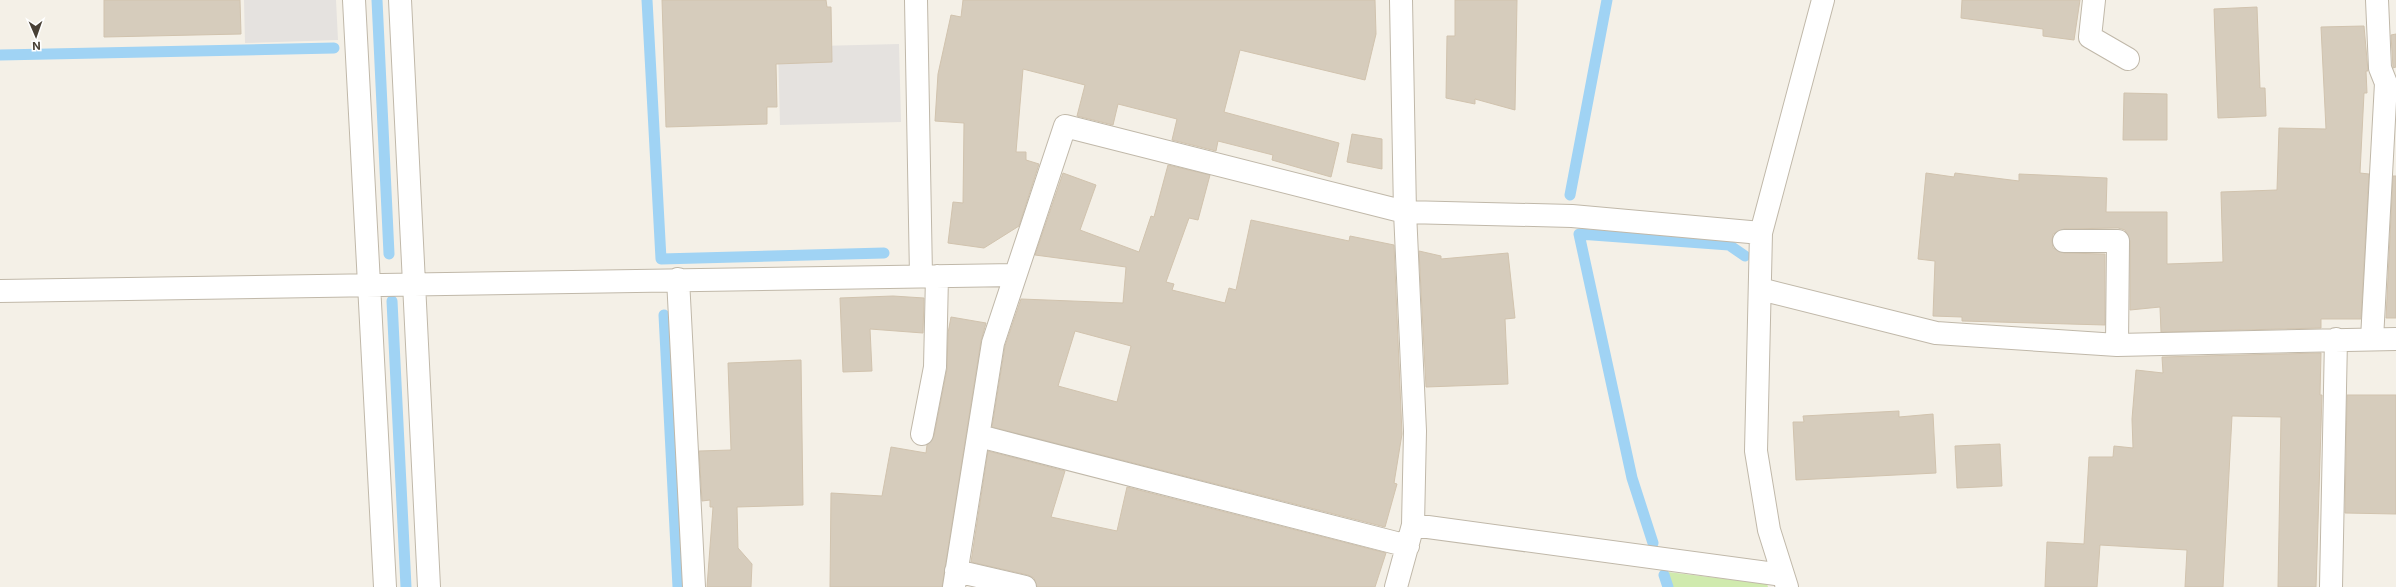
<svg xmlns="http://www.w3.org/2000/svg" width="2396" height="587" viewBox="0 0 2396 587" font-family="Inter,sans-serif">
  <style>
    .green { fill: #d0eaae }
    .parking { fill: #e5e2df }
    .lines { fill: none; stroke-linecap: round; stroke-linejoin: round }
    .stream { stroke: #a0d3f4; stroke-width: 11 }
    .building { fill: #d6ccbc; stroke: #d1c3ae; fill-rule: evenodd }
    .minor-casing { stroke: #c0b8a9; stroke-width: 24 }
    .minor { stroke: #fff; stroke-width: 22 }
  </style>
  <rect width="100%" height="100%" fill="#f4f0e7"/>
  <path class="green" d="M 1668,572 L 1767,584 L 1768,587 L 1673,587 Z"/>
  <path class="parking" d="M 244,0 L 336,0 L 338,40 L 245,43 Z
    M 899,44 L 901,122 L 780,125 L 778,47 Z"/>
  <g class="lines">
    <path class="stream" d="M 377,0 L 389,254
      M 647,0 L 661,259 L 884,253
      M 0,55 L 334,48
      M 1570,195 L 1607,0
      M 392,301 L 406,587
      M 664,315 L 678,587
      M 1653,543 L 1632,478 L 1579,234 L 1729,245 L 1745,256
      M 1664,575 L 1668,587"/>
  </g>
  <path class="building" d="M 104,0 L 240,0 L 241,34 L 104,37 Z
    M 662,0 L 826,0 L 827,7 L 831,7 L 832,62 L 776,64 L 777,107 L 767,107 L 767,124 L 666,127 Z
    M 963,0 L 1375,0 L 1376,34 L 1365,80 L 1240,50 L 1224,112 L 1339,143 L 1331,177 L 1272,160 L 1273,155 L 1218,141 L 1216,151 L 1172,140 L 1177,119 L 1118,104 L 1113,125 L 1077,116 L 1085,85 L 1023,69 L 1016,152 L 1026,152 L 1026,160 L 1039,164 L 1019,226 L 984,248 L 948,243 L 953,202 L 963,203 L 964,123 L 935,121 L 938,74 L 951,15 L 961,17 Z
    M 1455,0 L 1517,0 L 1515,110 L 1475,99 L 1475,104 L 1446,98 L 1447,36 L 1455,36 Z
    M 1962,0 L 2080,0 L 2074,40 L 2043,36 L 2043,29 L 1961,18 Z
    M 2257,7 L 2260,88 L 2265,88 L 2266,116 L 2218,118 L 2214,9 Z
    M 2364,26 L 2368,71 L 2366,71 L 2367,93 L 2364,93 L 2360,173 L 2369,174 L 2361,319 L 2321,319 L 2321,328 L 2161,332 L 2160,307 L 2130,310 L 2130,241 L 2125,230 L 2118,228 L 2064,229 L 2053,234 L 2052,241 L 2053,248 L 2064,253 L 2105,254 L 2105,325 L 1962,321 L 1962,317 L 1933,316 L 1935,261 L 1918,259 L 1926,173 L 1954,177 L 1955,173 L 2019,181 L 2019,174 L 2107,178 L 2106,212 L 2167,212 L 2167,264 L 2223,262 L 2221,192 L 2277,190 L 2279,128 L 2326,129 L 2321,27 Z
    M 2396,34 L 2396,67 L 2393,68 L 2391,35 Z
    M 2124,93 L 2167,94 L 2167,140 L 2123,140 Z
    M 1352,134 L 1382,139 L 1382,169 L 1347,162 Z
    M 1168,165 L 1210,175 L 1198,220 L 1189,218 L 1166,282 L 1174,284 L 1172,290 L 1225,303 L 1229,288 L 1236,290 L 1251,220 L 1349,241 L 1350,236 L 1394,245 L 1402,434 L 1394,483 L 1397,484 L 1385,527 L 992,427 L 1005,346 L 1021,299 L 1123,303 L 1126,267 L 1035,255 L 1063,173 L 1096,185 L 1080,230 L 1139,252 L 1151,216 L 1154,217 ZM 1075,331 L 1131,346 L 1117,402 L 1058,386 Z
    M 2393,176 L 2396,176 L 2396,318 L 2386,318 Z
    M 1419,251 L 1441,256 L 1441,259 L 1508,253 L 1515,318 L 1505,319 L 1508,384 L 1426,387 Z
    M 893,296 L 924,298 L 923,333 L 870,329 L 872,371 L 843,372 L 840,298 Z
    M 951,317 L 986,323 L 981,341 L 942,587 L 830,587 L 831,493 L 882,496 L 891,447 L 926,453 L 927,445 L 934,436 L 947,369 L 948,333 Z
    M 2321,353 L 2320,395 L 2322,395 L 2316,587 L 2278,587 L 2281,417 L 2232,416 L 2223,587 L 2185,587 L 2187,550 L 2100,545 L 2097,587 L 2045,587 L 2047,542 L 2084,544 L 2089,457 L 2113,457 L 2114,446 L 2133,448 L 2132,419 L 2136,370 L 2163,373 L 2162,357 Z
    M 801,360 L 803,505 L 737,507 L 738,548 L 752,564 L 751,587 L 707,587 L 713,507 L 710,507 L 710,500 L 702,501 L 699,451 L 731,450 L 728,363 Z
    M 2347,395 L 2396,395 L 2396,514 L 2345,513 Z
    M 1899,411 L 1899,417 L 1933,414 L 1936,473 L 1796,480 L 1793,422 L 1804,422 L 1803,416 Z
    M 2000,444 L 2002,486 L 1957,488 L 1955,446 Z
    M 988,451 L 1065,471 L 1051,517 L 1117,531 L 1127,487 L 1386,553 L 1375,587 L 1037,587 L 1034,578 L 1028,575 L 971,562 Z"/>
  <g class="lines">
    <defs>
      <path id="minor" d="M 354,0 L 385,587
        M 400,0 L 429,587
        M 916,0 L 921,276
        M 2094,0 L 2090,37 L 2128,59
        M 2064,241 L 2118,241 L 2117,345
        M 678,279 L 694,587
        M 1760,289 L 1936,333 L 2117,345 L 2396,339
        M 0,291 L 1015,275
        M 2372,339 L 2386,83 L 2380,68 L 2377,0
        M 922,434 L 935,367 L 937,276
        M 979,436 L 1408,546
        M 1413,525 L 1783,575
        M 956,571 L 1025,587
        M 954,587 L 993,343 L 1065,126 L 1405,212 L 1572,216 L 1761,233
        M 1396,587 L 1413,525 L 1415,431 L 1405,212 L 1401,0
        M 1787,587 L 1769,530 L 1756,451 L 1761,233 L 1823,0
        M 2331,587 L 2336,339"/>
    </defs>
    <use href="#minor" class="minor-casing"/>
    <use href="#minor" class="minor"/>
  </g>
  <g transform="translate(36 36) rotate(178)" stroke="#ffffff" stroke-width="3" paint-order="stroke">
  <path d="M0-3L7 15L0 10L-7 15Z" fill="#484035"/>
  <text y="-6" font-size="11" font-weight="bold" text-anchor="middle" fill="#484035">N</text>
  </g>
</svg>
